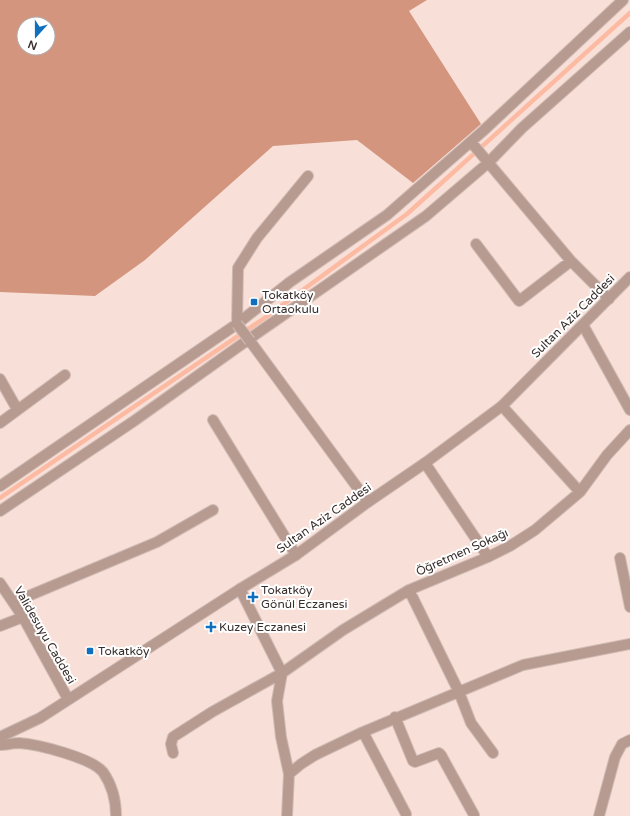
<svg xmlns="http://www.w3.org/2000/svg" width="630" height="816" viewBox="0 0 630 816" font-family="'Varela Round',sans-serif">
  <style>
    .forest { fill: #d4957f; fill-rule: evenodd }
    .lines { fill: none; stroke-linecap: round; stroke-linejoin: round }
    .stream { stroke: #fcbaa3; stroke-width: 4.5 }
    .minor-casing { stroke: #d1bcb5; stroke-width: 12 }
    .tertiary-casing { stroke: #d1bcb5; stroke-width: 12 }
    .minor { stroke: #b79b91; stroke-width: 10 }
    .tertiary { stroke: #b79b91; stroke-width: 10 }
    .minor-bridge-casing { stroke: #d1bcb5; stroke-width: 12; stroke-linecap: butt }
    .minor-bridge { stroke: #b79b91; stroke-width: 10 }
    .poi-dot { fill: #1170bd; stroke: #fff; stroke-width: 1.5 }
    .labels { text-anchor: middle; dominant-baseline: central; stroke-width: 4; stroke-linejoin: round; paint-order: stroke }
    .poi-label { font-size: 12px; fill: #372e2b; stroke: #fff; text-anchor: start }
    .street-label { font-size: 12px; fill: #372e2b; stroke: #fff }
  </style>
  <rect width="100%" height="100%" fill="#f8e0d8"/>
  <path class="forest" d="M 0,0 L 427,0 L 409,11 L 481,124 L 413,183 L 357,140 L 273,146 L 145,260 L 95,296 L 0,292 ZM 24,24 L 48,24 L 48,48 L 24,48 Z"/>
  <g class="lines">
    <path class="stream" d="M 0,498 L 263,319 L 407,214 L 630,13"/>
    <defs>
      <path id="minor" d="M 471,142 L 571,261 L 609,299
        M 476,244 L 519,301 L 571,261
        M 237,324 L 238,268 L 257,238 L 308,176
        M 583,325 L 630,410
        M 250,341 L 368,502
        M 0,379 L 17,409
        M 502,406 L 580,492
        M 213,420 L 296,555
        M 0,423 L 65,375
        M 425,463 L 488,557
        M 0,486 L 237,324 L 290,282 L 387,215 L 483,131 L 623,0
        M 0,511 L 134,421 L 259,332 L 426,216 L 488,163 L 522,128 L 630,32
        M 620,558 L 630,607
        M 240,589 L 282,673
        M 409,590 L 459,692 L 471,723 L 493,753
        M 14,602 L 157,542 L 213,510
        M 0,626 L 23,617
        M 282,673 L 277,701 L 281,737 L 289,774 L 287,816
        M 395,717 L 413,761 L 415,762 L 439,753 L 441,755 L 474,815
        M 363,732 L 406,814
        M 0,745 C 6,745 13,743 19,743 C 37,744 92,758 103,772 C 112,785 116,800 116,816
        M 173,753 L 171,744 L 173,737 L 212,712 L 282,673 L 343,630 L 409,590 L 488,557 L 510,546 L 535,530 L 580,492 L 607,455 L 630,430
        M 289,774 L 301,764 L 315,755 L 363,732 L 523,665 L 630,644
        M 599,816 L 615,757 L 622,744 L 630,740"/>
      <path id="tertiary" d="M 0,583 L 23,617 L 68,699
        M 0,737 L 40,718 L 240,589 L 296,555 L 368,502 L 425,463 L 502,406 L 630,277"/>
    </defs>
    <use href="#minor" class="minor-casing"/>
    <use href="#tertiary" class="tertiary-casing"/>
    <use href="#minor" class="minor"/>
    <use href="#tertiary" class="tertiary"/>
    <defs>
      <path id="minor-bridge" d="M 237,324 L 250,341"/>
    </defs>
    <use href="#minor-bridge" class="minor-bridge-casing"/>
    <use href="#minor-bridge" class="minor-bridge"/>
  </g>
  <g class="poi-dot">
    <rect x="250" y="298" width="8" height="8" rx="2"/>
    <path d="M251 591h4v4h4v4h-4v4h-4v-4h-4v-4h4z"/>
    <path d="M209 621h4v4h4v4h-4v4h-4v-4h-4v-4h4z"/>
    <rect x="86" y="647" width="8" height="8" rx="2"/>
  </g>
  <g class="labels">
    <g class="poi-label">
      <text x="262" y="295">Tokatköy<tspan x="262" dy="14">Ortaokulu</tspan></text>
      <text x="261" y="590">Tokatköy<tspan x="261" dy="14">Gönül Eczanesi</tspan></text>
      <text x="219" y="627">Kuzey Eczanesi</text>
      <text x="98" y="651">Tokatköy</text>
    </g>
    <g class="street-label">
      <text transform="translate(573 316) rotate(-45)">Sultan Aziz Caddesi</text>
      <text transform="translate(324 518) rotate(-35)">Sultan Aziz Caddesi</text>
      <text transform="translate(462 552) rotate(-24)">Öğretmen Sokağı</text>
      <text transform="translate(45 635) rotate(60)">Validesuyu Caddesi</text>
    </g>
  </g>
  <g transform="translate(36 36) rotate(201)"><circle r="19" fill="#ffffff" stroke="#afabaa"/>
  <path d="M0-3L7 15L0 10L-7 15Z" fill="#1170bd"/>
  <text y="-6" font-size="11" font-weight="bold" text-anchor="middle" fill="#372e2b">N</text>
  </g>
</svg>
